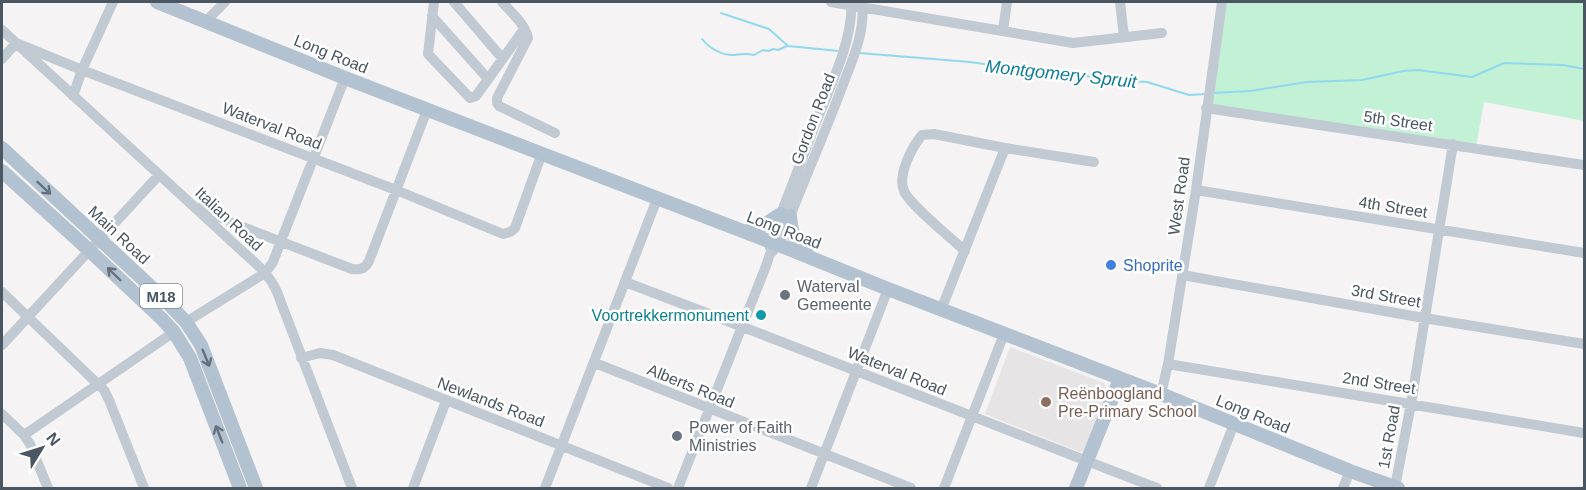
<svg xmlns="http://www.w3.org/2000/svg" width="1586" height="490" viewBox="0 0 1586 490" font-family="Helvetica,sans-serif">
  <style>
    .education { fill: #e6e4e5 }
    .green { fill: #c3f1d5 }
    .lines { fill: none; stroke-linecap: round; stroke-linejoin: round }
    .stream { stroke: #90daee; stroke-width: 2 }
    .minor { stroke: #c1cad2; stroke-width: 10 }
    .major { stroke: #b3c2d1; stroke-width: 14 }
    .oneway { stroke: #64717d }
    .shop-dot { fill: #3f7fe0; stroke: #fff; stroke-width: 2 }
    .worship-dot { fill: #6b7280; stroke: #fff; stroke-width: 2 }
    .culture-dot { fill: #0f9aa8; stroke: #fff; stroke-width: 2 }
    .education-dot { fill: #8d6e63; stroke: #fff; stroke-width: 2 }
    .labels { text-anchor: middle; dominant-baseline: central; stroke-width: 5; stroke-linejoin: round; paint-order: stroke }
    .shield { fill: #fff; stroke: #808990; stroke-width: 1.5 }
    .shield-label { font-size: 15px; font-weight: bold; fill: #4a5661 }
    .street-label { font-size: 16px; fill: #4a5661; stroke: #fff }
    .shop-label { font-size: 16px; fill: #366cbe; stroke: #fff; text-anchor: start }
    .worship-label { font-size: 16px; fill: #5b616d; stroke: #fff; text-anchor: start }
    .culture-label { font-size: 16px; fill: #0d838f; stroke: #fff; text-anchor: end }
    .education-label { font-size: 16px; fill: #785e54; stroke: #fff; text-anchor: start }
    .water-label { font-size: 18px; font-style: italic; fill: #0c7c9b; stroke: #fff }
  </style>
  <rect width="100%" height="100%" fill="#f5f3f3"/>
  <path class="education" d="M 1010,347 L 1104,383 L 1107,391 L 1084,450 L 1080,452 L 985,414 Z"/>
  <path class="green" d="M 1223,2 L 1584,2 L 1584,121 L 1484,102 L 1476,147 L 1208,106 Z"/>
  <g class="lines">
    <path class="stream" d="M 721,13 L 769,29 L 788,46 L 839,51
      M 702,39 C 709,48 721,55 733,55 C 741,54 746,53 754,55 L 763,50 L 769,51 L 773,49 L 778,50 L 787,46
      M 859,53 L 970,62 L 1034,71 L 1065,71 L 1099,79 L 1147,82 L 1189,95 L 1206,94
      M 1212,93 L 1250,91 L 1307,82 L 1362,80 L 1403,71 L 1418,70 L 1472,77 L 1504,63 L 1563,65 L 1584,69"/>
    <path class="minor" d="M 434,2 L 428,54 L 470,98 L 476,96 L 524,29
      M 454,2 L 502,58
      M 502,2 C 511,12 525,24 528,38 L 497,98 L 497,103 L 499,106 L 555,133
      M 831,2 L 1073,43 L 1162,33
      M 1120,2 L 1124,37
      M 432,16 L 488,79
      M 206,21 L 225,2
      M 2,30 L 228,238 C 245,255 268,270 277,292 L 352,488
      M 1003,30 L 1007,2
      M 2,59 L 16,43 L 82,70 L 396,190 L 503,234 L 510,232 L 515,228 L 542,153
      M 73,96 L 82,70 L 113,2
      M 1206,108 L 1584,165
      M 1196,190 L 1584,253
      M 199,208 L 235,224 L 352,269 C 360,270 365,269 369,261 L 427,110
      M 770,248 L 770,241 C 786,203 800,164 815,125 C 829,89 854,39 851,2
      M 965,251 C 951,238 910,205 904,191 C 897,175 912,147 922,135 L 934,134 L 1005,148 L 1094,162
      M 1182,275 L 1424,318 L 1584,344
      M 625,282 C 803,349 980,420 1157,488
      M 2,292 L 104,390 L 109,400 L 144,488
      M 941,310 L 1005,148
      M 186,322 L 265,273 L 273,262 L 281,241 L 345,78
      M 2,345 L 159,175
      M 301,358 L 320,353 L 333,355 L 668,488
      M 595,363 L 911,488
      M 1168,364 L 1584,433
      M 1161,394 L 1168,364 L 1196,190 L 1222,2
      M 2,414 L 24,435 L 30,444 L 48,488
      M 24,435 L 174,332
      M 1395,487 L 1411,404 L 1453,144
      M 413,488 L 446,401
      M 545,488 L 657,199
      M 678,488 L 766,266 L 770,254 L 779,245 C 798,194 820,145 839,95 C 850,65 866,34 862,2
      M 811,488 L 888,289
      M 944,488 L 1004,334
      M 1209,488 L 1234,424
      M 1343,488 L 1350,471"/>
    <path class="major" d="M 157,2 L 345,78 L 779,245 L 888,289 L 1161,394 L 1350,471 L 1398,488
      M 2,148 L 164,299 L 186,322 L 201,345 L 256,488
      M 2,171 L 90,251 L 162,319 L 174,332 L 190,358 L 240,488
      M 790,216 C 791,232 795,243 807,254
      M 745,232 L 764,225 L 781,214
      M 1076,488 L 1120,379"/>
  </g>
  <defs><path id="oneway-shaft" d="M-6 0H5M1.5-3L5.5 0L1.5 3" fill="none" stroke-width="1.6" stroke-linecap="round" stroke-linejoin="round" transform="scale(1.5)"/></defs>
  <g class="oneway">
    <use href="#oneway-shaft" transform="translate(44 188) rotate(43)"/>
    <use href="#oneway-shaft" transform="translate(114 274) rotate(-136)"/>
    <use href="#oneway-shaft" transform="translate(206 358) rotate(68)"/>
    <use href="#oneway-shaft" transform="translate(219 434) rotate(-111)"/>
  </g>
  <circle class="shop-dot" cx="1111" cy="265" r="6"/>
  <g class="worship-dot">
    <circle cx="785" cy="295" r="6"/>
    <circle cx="677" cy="436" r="6"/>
  </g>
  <circle class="culture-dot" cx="761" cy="315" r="6"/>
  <circle class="education-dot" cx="1046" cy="402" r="6"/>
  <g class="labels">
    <rect class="shield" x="140" y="284" width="42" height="24" rx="4.5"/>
    <g class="shield-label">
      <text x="161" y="296">M18</text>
    </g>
    <g class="street-label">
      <text transform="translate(331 54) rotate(22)">Long Road</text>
      <text transform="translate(813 119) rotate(-69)">Gordon Road</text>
      <text transform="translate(1398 121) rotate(8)">5th Street</text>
      <text transform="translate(272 126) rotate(21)">Waterval Road</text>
      <text transform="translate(1179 196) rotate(-82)">West Road</text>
      <text transform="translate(1393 207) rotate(9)">4th Street</text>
      <text transform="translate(229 219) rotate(43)">Italian Road</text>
      <text transform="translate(784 230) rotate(21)">Long Road</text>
      <text transform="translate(119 235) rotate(43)">Main Road</text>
      <text transform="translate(1386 296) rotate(10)">3rd Street</text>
      <text transform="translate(897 371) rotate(22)">Waterval Road</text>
      <text transform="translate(1379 383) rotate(9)">2nd Street</text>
      <text transform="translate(691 386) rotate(22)">Alberts Road</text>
      <text transform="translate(491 402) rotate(21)">Newlands Road</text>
      <text transform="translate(1253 414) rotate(22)">Long Road</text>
      <text transform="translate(1389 437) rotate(-80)">1st Road</text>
    </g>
    <g class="shop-label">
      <text x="1123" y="265">Shoprite</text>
    </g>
    <g class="worship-label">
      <text x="797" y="286">Waterval<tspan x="797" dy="18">Gemeente</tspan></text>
      <text x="689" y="427">Power of Faith<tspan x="689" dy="18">Ministries</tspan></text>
    </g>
    <g class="culture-label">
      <text x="749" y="315">Voortrekkermonument</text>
    </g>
    <g class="education-label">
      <text x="1058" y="393">Reënboogland<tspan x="1058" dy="18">Pre-Primary School</tspan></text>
    </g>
    <g class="water-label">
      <text transform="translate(1061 74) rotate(6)">Montgomery Spruit</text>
    </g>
  </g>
  <rect width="1586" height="490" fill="none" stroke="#4a5661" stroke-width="6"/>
  <g transform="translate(42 448) rotate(52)" stroke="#ffffff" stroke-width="4.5" paint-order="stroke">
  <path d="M0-4.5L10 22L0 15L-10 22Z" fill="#4a5661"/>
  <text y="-9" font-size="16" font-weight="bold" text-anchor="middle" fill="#4a5661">N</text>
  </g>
</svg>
